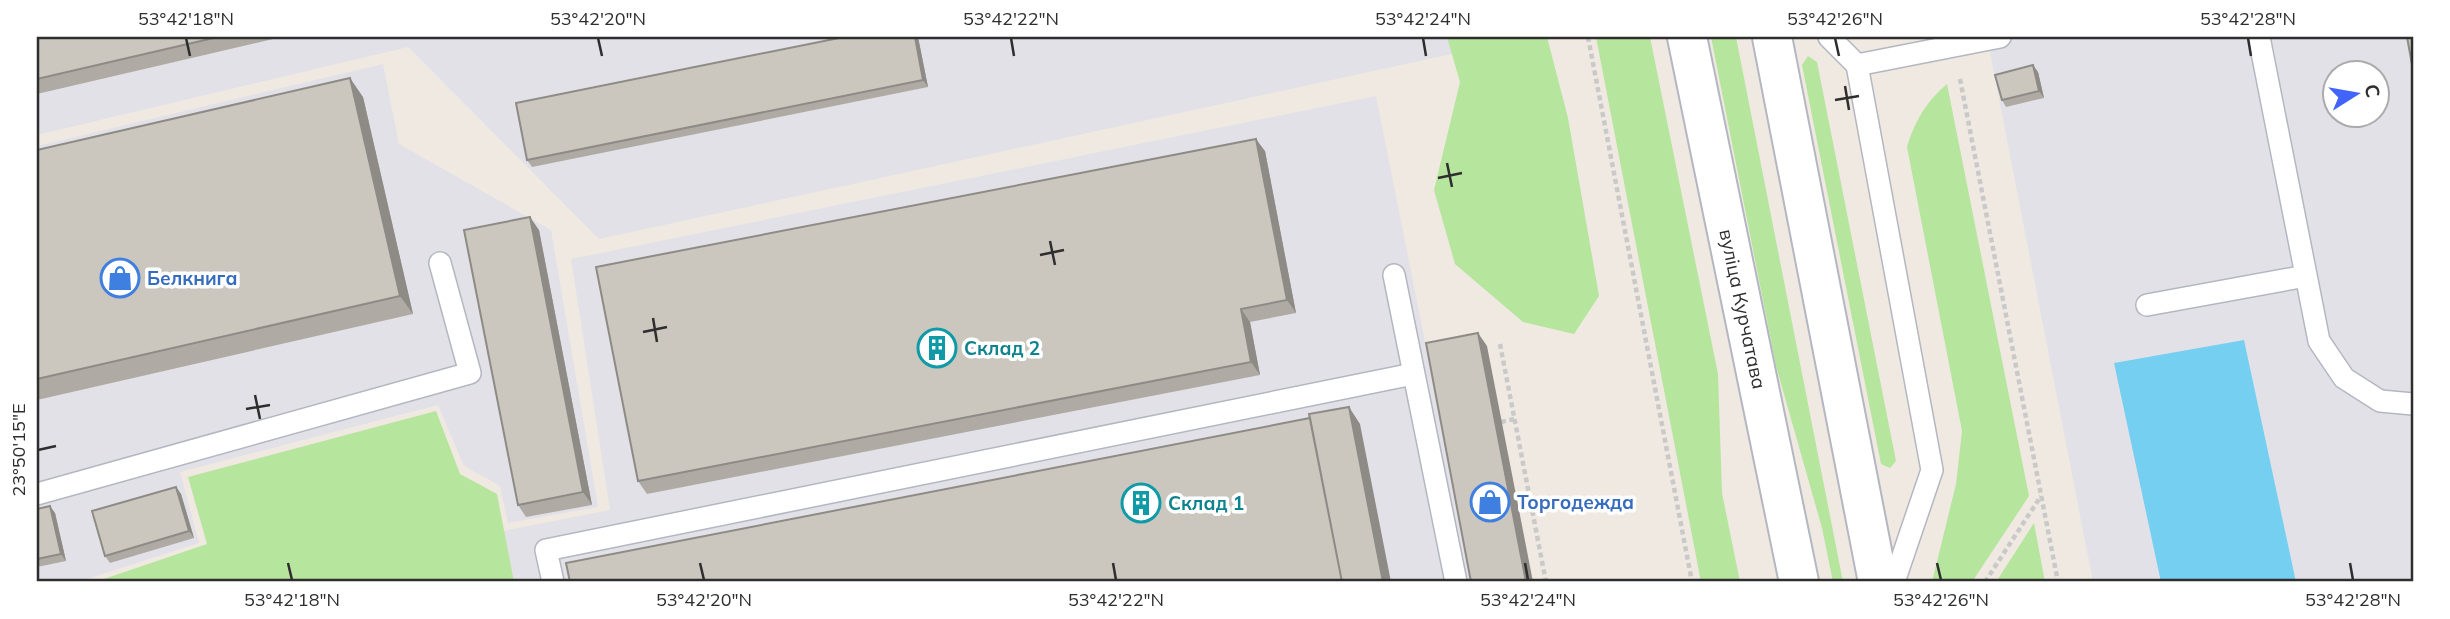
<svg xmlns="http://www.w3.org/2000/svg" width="2450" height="619" viewBox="0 0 2450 619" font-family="Mulish,sans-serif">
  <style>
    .industrial { fill: #e3e1e8; fill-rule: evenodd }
    .green { fill: #b6e59e }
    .water { fill: #75cff0 }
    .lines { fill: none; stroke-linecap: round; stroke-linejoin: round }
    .lane-casing { stroke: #b4b7c1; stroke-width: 24 }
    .secondary-casing { stroke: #b4b7c1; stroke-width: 42 }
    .path { stroke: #c9c9c9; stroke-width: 4.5; stroke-dasharray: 5 3.5; stroke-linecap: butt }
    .lane { stroke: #fff; stroke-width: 21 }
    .secondary { stroke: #fff; stroke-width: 38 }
    .wall { fill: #afaba4 }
    .shaded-wall { fill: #8e8b86 }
    .building { fill: #cbc7bf; stroke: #8e8b86; stroke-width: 2 }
    .ticks { fill: none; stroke: #2e2e2e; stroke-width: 2.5 }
    .labels { text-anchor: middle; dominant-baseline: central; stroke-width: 7; stroke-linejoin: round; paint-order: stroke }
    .shop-label { font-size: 19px; font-weight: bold; fill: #366cbe; stroke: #fff; text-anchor: start }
    .street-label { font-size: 19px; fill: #2e2e2e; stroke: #fff }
    .culture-label { font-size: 19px; font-weight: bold; fill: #0d838f; stroke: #fff; text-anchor: start }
    .neatline { fill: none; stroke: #2e2e2e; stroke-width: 2.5 }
    .ticks-label { font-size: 18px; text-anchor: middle; fill: #2e2e2e }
  </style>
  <rect width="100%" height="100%" fill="#efe9e1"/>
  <path class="industrial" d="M 37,37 L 1530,37 L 599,239 L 408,47 L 37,135 Z
    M 1987,37 L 2413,37 L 2413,582 L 2093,582 ZM 2334,74 L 2376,74 L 2376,116 L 2334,116 Z
    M 383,64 L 399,144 L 551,230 L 598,507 L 508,523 L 500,486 L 464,466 L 438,405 L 180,472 L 199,543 L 78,582 L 37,582 L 37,146 Z
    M 1376,96 L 1473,582 L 497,582 L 488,534 L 610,510 L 571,259 Z"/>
  <path class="green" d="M 1447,37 L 1547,37 L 1568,118 L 1599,296 L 1574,334 L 1523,322 L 1455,264 L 1434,190 L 1460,82 Z
    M 1596,37 L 1650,37 L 1718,374 L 1722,493 L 1740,582 L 1701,582 Z
    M 1711,37 L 1736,37 L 1843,582 L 1833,582 L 1822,528 L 1776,366 Z
    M 1808,56 L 1817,62 L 1896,461 L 1890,468 L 1881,464 L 1802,65 Z
    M 1947,84 L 2029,496 L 1972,582 L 1932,582 L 1956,484 L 1962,431 L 1907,147 C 1915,121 1926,102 1947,84 Z
    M 436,411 L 460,474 L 497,494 L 514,582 L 95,582 L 207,544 L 188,477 Z
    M 2034,523 L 2045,582 L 1996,582 Z"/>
  <path class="water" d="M 2244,340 L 2296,582 L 2161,582 L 2114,363 Z"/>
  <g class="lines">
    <defs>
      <path id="lane" d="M 1829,37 L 1857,65 L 1932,470 L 1894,582
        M 2259,37 L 2319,341 L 2344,378 L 2380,401 L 2413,404
        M 1857,65 L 2000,37
        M 1394,275 L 1456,582
        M 2147,305 L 2306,276
        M 37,494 L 470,373 L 440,263
        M 553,582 L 546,550 L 1413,374"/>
      <path id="secondary" d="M 1687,37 L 1799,582
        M 1772,37 L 1878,582"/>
    </defs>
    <use href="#lane" class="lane-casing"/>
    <use href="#secondary" class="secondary-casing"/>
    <path class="path" d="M 1588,37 L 1692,582
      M 1960,79 L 2058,582
      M 1500,344 L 1546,582
      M 1501,422 L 1514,419
      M 1985,582 L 2041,496"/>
    <use href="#lane" class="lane"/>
    <use href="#secondary" class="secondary"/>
  </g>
  <path class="wall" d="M 37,37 L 282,37 L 37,94 Z
    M 844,37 L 918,37 L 928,87 L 532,167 L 527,160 Z
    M 2038,72 L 2044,98 L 2006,107 L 2002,100 Z
    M 363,97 L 413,314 L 37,400 L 37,150 Z
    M 1265,151 L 1296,313 L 1250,322 L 1260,375 L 647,494 L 638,481 Z
    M 539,230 L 592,505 L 526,517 L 518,505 Z
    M 176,487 L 181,494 L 194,538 L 110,563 L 105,556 Z
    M 37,509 L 55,513 L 66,561 L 37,567 Z"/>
  <path class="shaded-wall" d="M 915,37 L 918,37 L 928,87 L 923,80 Z
    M 2033,65 L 2038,72 L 2044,98 L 2039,91 Z
    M 350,78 L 363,97 L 413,314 L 400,296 Z
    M 1256,139 L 1265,151 L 1296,313 L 1287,300 Z
    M 530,217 L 539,230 L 592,505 L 583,492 Z
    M 1241,309 L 1250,322 L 1260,375 L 1251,362 Z
    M 1478,333 L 1487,346 L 1533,582 L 1526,582 Z
    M 1349,407 L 1360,424 L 1391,582 L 1383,582 Z
    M 176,487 L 181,494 L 194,538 L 189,531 Z
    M 50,506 L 55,513 L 66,561 L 61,554 Z"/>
  <path class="building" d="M 37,37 L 218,37 L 37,79 Z
    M 844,37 L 915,37 L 923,80 L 527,160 L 516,103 Z
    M 2407,37 L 2413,37 L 2413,70 Z
    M 2033,65 L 2039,91 L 2002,100 L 1995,75 Z
    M 350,78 L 400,296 L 37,379 L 37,150 Z
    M 1256,139 L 1287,300 L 1241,309 L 1251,362 L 638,481 L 596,267 Z
    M 530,217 L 583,492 L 518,505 L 464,230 Z
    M 1478,333 L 1526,582 L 1471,582 L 1426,343 Z
    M 1349,407 L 1383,582 L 1342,582 L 1309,414 Z
    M 1310,418 L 1342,582 L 570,582 L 566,563 Z
    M 176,487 L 189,531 L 105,556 L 92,511 Z
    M 50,506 L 61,554 L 37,559 L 37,509 Z"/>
  <path class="ticks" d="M 186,38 L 190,56M 598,38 L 602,56M 1011,38 L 1014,56M 1423,38 L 1426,56M 1835,38 L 1839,56M 2248,38 L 2251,56M 1845,86 L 1849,110M 1835,100 L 1859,96M 1447,163 L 1452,187M 1438,178 L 1462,173M 1050,241 L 1055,265M 1040,255 L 1064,250M 653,318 L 657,342M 643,332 L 667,327M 255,395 L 260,419M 246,409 L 270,405M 38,450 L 56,446M 288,563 L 292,580M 700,563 L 704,580M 1113,563 L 1116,580M 1525,563 L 1528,580M 1937,563 L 1941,580M 2350,563 L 2353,580"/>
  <defs>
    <symbol id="shop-ring" viewBox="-11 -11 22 22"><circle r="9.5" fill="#fff" stroke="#3f7fe0" stroke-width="1.5"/><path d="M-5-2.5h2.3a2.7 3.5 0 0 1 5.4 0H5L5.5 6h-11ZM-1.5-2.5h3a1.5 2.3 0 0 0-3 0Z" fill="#3f7fe0"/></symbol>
    <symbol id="building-ring" viewBox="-11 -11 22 22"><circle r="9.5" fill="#fff" stroke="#0f9aa8" stroke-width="1.5"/><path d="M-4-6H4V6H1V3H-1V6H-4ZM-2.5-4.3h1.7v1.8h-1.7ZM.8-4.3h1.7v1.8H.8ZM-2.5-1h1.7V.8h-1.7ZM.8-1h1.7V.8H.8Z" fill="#0f9aa8"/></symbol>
  </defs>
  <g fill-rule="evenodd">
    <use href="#shop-ring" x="98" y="256" width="44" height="44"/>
    <use href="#building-ring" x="915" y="326" width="44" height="44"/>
    <use href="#shop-ring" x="1468" y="480" width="44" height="44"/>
    <use href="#building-ring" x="1119" y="481" width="44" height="44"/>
  </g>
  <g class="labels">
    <g class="shop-label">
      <text x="147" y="278">Белкнига</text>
      <text x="1517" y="502">Торгодежда</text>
    </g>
    <g class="street-label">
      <text transform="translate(1743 309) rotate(78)">вуліца Курчатава</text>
    </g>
    <g class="culture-label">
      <text x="964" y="348">Склад 2</text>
      <text x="1168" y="503">Склад 1</text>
    </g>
  </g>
  <rect width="2450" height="619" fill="none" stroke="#ffffff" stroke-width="77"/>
  <g transform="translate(2356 94) rotate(79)"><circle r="33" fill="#ffffff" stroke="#ababab" stroke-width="2"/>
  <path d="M0-5L12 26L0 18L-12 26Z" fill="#4264fb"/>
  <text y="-10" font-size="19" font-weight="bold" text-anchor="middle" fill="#2e2e2e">С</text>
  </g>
  <rect x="38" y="38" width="2374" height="542" class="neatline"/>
  <g class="ticks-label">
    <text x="186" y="25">53°42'18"N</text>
    <text x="598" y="25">53°42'20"N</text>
    <text x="1011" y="25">53°42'22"N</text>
    <text x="1423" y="25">53°42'24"N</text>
    <text x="1835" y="25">53°42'26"N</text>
    <text x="2248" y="25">53°42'28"N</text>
    <text transform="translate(19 450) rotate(-90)" y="6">23°50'15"E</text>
    <text x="292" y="606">53°42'18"N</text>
    <text x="704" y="606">53°42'20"N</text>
    <text x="1116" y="606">53°42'22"N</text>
    <text x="1528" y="606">53°42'24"N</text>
    <text x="1941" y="606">53°42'26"N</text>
    <text x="2353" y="606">53°42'28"N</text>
  </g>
</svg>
